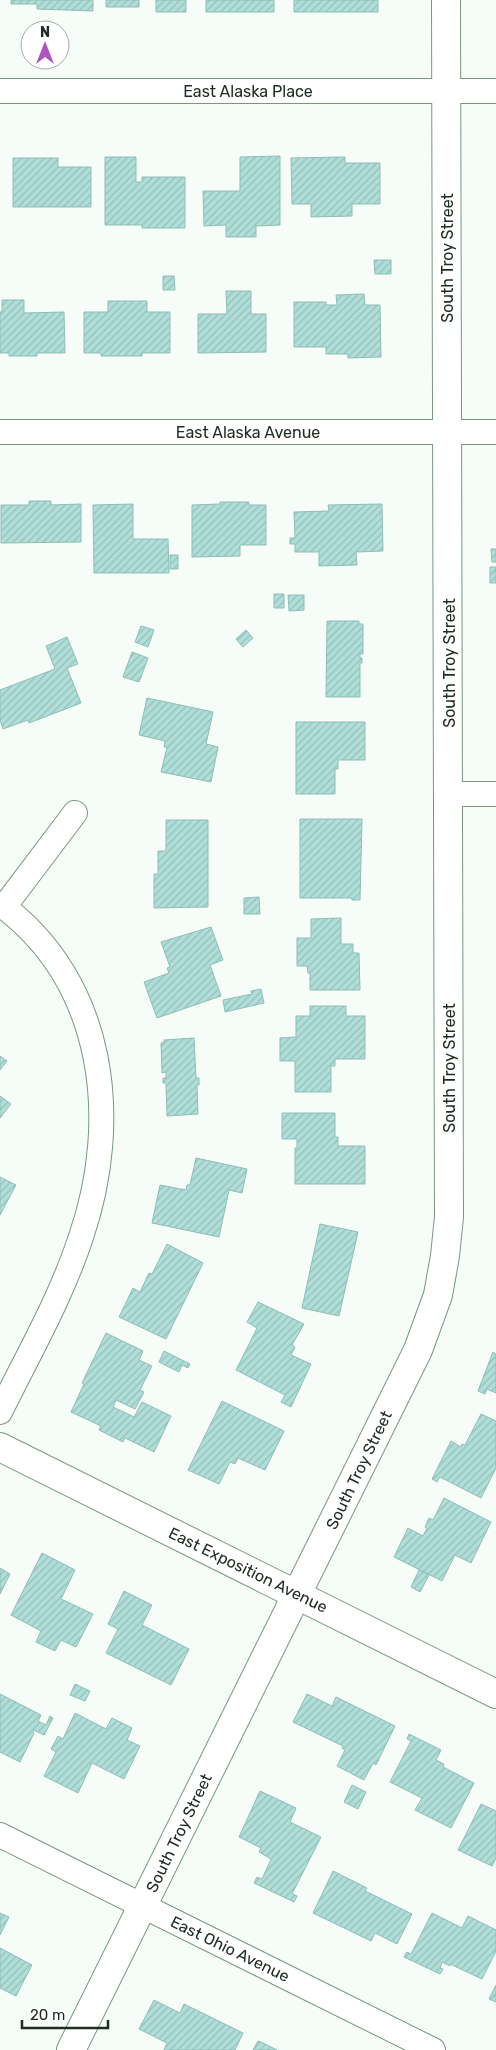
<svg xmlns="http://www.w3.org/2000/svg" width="496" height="2050" viewBox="0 0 496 2050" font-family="Rubik,sans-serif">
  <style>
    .building { fill: url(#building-hatch); stroke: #8fbdb7 }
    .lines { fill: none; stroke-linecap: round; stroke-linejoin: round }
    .minor-casing { stroke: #78977f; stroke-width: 26 }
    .tertiary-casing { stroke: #78977f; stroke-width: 30 }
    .minor { stroke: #fff; stroke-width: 24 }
    .tertiary { stroke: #fff; stroke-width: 28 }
    .labels { text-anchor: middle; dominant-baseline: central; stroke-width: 4; stroke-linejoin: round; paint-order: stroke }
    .street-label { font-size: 16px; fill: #202d23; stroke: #fff }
  </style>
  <defs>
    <pattern id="building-hatch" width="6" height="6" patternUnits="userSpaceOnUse" patternTransform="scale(1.25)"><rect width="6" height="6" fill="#b0ded8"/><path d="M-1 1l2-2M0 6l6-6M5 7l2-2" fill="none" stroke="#97bfb9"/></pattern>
  </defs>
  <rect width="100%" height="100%" fill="#f6fdf8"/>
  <path class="building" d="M 11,0 L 93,0 L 93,11 L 37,9 L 37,4 L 11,4 Z
    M 106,0 L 139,0 L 139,7 L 106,7 Z
    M 156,0 L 186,0 L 186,12 L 156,12 Z
    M 206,0 L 274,0 L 274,12 L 206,12 Z
    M 294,0 L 378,0 L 378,12 L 294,12 Z
    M 280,156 L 280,225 L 256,226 L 256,237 L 226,237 L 226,225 L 204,226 L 203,191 L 240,191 L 240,157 Z
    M 105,157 L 136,157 L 136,182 L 142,182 L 142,177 L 185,177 L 185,228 L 142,228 L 142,225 L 105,225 Z
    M 345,157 L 345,163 L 380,163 L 380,204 L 352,204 L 352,216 L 311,217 L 311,204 L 292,204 L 291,158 Z
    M 13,158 L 58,158 L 58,167 L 91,167 L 91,207 L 13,207 Z
    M 374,260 L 391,260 L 391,274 L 375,274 Z
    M 163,276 L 174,276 L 175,290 L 163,290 Z
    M 226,291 L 251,291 L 251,314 L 266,314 L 266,352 L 198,353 L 198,314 L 227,314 Z
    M 364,294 L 365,305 L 380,305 L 381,357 L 348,358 L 348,354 L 326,354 L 326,347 L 294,347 L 294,302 L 326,302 L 326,305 L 337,305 L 336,295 Z
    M 2,300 L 24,300 L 24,313 L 64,312 L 65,353 L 37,353 L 37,356 L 9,356 L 9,353 L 0,353 L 0,312 L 2,312 Z
    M 108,301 L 147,301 L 147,312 L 170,312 L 170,353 L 142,353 L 142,356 L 101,356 L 101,353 L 84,353 L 84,312 L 108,312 Z
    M 29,501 L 51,501 L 51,505 L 81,504 L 81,542 L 1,543 L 1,505 L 29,505 Z
    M 220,502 L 249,502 L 249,505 L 266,505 L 266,545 L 240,545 L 240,556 L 192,557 L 192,505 L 220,504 Z
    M 133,504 L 133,539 L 168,539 L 169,573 L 94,573 L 93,505 Z
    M 382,504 L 383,551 L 356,552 L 357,565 L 319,566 L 319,552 L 295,552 L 295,544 L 290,544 L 290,538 L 295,538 L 294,512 L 329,511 L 328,505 Z
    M 491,549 L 496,549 L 496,562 L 492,562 Z
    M 170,555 L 178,555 L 178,569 L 170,569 Z
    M 490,567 L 496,567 L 496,583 L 490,583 Z
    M 274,594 L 284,594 L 284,608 L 274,608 Z
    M 288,595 L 304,595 L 304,610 L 289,611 Z
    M 327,621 L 359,621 L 359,624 L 363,624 L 363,654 L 360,654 L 360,658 L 362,658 L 362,663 L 360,663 L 360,697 L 326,697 Z
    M 141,626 L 154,630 L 148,647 L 135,642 Z
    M 246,630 L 253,638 L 243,647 L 236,639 Z
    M 67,637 L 78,664 L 67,668 L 81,703 L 29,723 L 28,720 L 3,729 L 0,720 L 0,690 L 55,669 L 46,646 Z
    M 132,652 L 148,658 L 139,682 L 123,677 Z
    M 147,698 L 213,712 L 206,744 L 218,747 L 211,782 L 161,772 L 167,747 L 164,747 L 165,741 L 139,735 Z
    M 296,722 L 365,722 L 365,760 L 338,760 L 338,769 L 335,769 L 335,794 L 296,794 Z
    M 300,819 L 362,819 L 360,900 L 352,900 L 352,898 L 300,898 Z
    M 166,820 L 208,820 L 208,907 L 154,908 L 154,874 L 158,874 L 158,851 L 166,851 Z
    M 259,897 L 260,914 L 244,914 L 244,898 Z
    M 341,918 L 341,944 L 353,944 L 353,953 L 359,953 L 360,990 L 310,990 L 310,973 L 308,973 L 307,966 L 297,966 L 297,938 L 311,938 L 311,919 Z
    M 211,927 L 223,960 L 210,965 L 221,996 L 157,1018 L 144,982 L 169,973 L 167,968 L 170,967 L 161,942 Z
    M 261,989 L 264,1003 L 225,1012 L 223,1000 L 252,994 L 251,991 Z
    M 310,1006 L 346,1006 L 346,1016 L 365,1016 L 365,1059 L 335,1059 L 335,1066 L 331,1066 L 331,1092 L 295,1092 L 295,1061 L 280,1061 L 280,1038 L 296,1037 L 296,1016 L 310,1016 Z
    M 194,1038 L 196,1078 L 199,1078 L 199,1085 L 197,1085 L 198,1114 L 167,1116 L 166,1083 L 163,1083 L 163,1078 L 166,1078 L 166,1072 L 162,1073 L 161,1043 L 164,1042 L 164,1040 Z
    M 0,1056 L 7,1061 L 0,1070 Z
    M 0,1096 L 11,1104 L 0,1118 Z
    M 282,1113 L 335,1113 L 335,1137 L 338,1137 L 338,1146 L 365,1146 L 365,1184 L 295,1184 L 295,1148 L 297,1148 L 297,1139 L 282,1139 Z
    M 196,1158 L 247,1169 L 242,1193 L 229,1190 L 219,1237 L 152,1223 L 160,1185 L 186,1190 L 187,1185 L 190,1185 Z
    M 0,1177 L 16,1185 L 0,1215 Z
    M 320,1224 L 358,1232 L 339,1316 L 302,1308 Z
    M 167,1244 L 203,1263 L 166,1339 L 119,1317 L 133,1288 L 140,1292 L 149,1273 L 152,1274 Z
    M 258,1302 L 304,1324 L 292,1345 L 295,1347 L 291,1355 L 311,1364 L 291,1407 L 281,1402 L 285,1395 L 236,1370 L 257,1328 L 247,1322 Z
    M 106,1333 L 143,1351 L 139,1360 L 152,1366 L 140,1390 L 144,1392 L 135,1409 L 116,1400 L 113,1407 L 134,1417 L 142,1402 L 171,1416 L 154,1452 L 125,1438 L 123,1442 L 99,1430 L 101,1426 L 71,1412 L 84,1384 L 82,1383 Z
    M 164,1351 L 190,1364 L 188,1368 L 182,1365 L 179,1372 L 159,1362 Z
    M 493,1352 L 496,1354 L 496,1393 L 487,1389 L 485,1394 L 478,1391 Z
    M 222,1401 L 284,1431 L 265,1470 L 238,1458 L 235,1464 L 230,1462 L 219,1484 L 188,1470 Z
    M 481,1414 L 496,1421 L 496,1468 L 481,1498 L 440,1477 L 437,1482 L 432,1479 L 451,1441 L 461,1447 L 462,1444 L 465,1445 Z
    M 444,1498 L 491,1522 L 471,1563 L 455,1555 L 442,1581 L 394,1557 L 408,1528 L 423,1536 L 427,1528 L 425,1527 L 429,1518 L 433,1520 Z
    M 42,1553 L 75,1570 L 61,1599 L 93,1614 L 76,1647 L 61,1640 L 55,1651 L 36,1642 L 41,1631 L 11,1615 Z
    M 0,1568 L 10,1574 L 0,1594 Z
    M 419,1570 L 429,1575 L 420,1592 L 411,1587 Z
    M 124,1591 L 152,1605 L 142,1625 L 189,1649 L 171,1685 L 106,1653 L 118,1629 L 108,1624 Z
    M 75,1684 L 90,1691 L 85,1701 L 70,1695 Z
    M 0,1694 L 41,1715 L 38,1721 L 46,1725 L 50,1716 L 53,1718 L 44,1735 L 34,1730 L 33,1732 L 34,1733 L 20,1762 L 0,1752 Z
    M 307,1694 L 332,1706 L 336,1697 L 395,1726 L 376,1765 L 373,1763 L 364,1780 L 337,1766 L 345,1750 L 342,1748 L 343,1746 L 293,1722 Z
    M 75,1713 L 106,1729 L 112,1718 L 132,1728 L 127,1740 L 140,1746 L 124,1779 L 92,1763 L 78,1793 L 44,1776 L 56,1752 L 51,1749 L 58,1736 L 63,1739 Z
    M 409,1734 L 441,1750 L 436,1760 L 444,1764 L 443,1767 L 474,1783 L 451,1828 L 415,1810 L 422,1798 L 390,1782 L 411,1741 L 407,1739 Z
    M 352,1785 L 366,1792 L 358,1809 L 344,1802 Z
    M 260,1791 L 296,1808 L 290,1822 L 321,1837 L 292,1894 L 297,1896 L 294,1902 L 254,1883 L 257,1877 L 262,1879 L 271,1859 L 259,1852 L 261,1848 L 239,1837 Z
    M 481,1804 L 496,1811 L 496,1858 L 492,1866 L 458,1850 Z
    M 333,1871 L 367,1888 L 365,1891 L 412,1914 L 397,1944 L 375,1933 L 371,1941 L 313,1913 Z
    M 0,1913 L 9,1917 L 0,1935 Z
    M 432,1913 L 462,1928 L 468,1916 L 496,1930 L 496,1951 L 482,1979 L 450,1964 L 450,1966 L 442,1962 L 440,1968 L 443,1969 L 440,1974 L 404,1957 L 407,1952 L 411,1954 Z
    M 0,1948 L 32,1965 L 16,1996 L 0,1988 Z
    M 496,1985 L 496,2002 L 489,1999 Z
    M 154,2000 L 180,2013 L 184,2004 L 243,2033 L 235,2050 L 164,2050 L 167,2043 L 139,2029 Z
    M 258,2041 L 263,2043 L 277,2050 L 253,2050 Z"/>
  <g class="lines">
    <defs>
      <path id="minor" d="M 0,91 L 496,91
        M 0,432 L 496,432
        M 449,794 L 496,794
        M 0,904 C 106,982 121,1120 81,1237 C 61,1298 28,1355 0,1412
        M 4,907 L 75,813
        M 0,1835 L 433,2050"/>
      <path id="tertiary" d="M 0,1447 L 496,1694
        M 71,2050 L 418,1350 L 438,1295 L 445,1256 L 449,1217 L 446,0"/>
    </defs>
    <use href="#minor" class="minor-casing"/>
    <use href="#tertiary" class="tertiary-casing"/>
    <use href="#minor" class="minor"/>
    <use href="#tertiary" class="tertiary"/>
  </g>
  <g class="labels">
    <g class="street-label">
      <text x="248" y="91">East Alaska Place</text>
      <text transform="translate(447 258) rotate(-90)">South Troy Street</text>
      <text x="248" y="432">East Alaska Avenue</text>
      <text transform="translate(449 663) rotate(-90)">South Troy Street</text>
      <text transform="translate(449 1068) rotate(-90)">South Troy Street</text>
      <text transform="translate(359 1470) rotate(-64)">South Troy Street</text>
      <text transform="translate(248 1570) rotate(26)">East Exposition Avenue</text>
      <text transform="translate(179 1833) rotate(-64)">South Troy Street</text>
      <text transform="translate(230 1949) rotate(26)">East Ohio Avenue</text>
    </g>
  </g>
  <g transform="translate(45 45)"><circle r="24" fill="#ffffff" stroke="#a6aba7"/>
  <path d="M0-4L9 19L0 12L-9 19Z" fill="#ae54c1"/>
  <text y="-8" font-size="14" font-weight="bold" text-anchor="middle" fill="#202d23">N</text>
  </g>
  <path d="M22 2020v8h86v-8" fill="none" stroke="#202d23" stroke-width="2.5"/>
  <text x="30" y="2020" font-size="15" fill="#202d23" stroke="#ffffff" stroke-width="4" paint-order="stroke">20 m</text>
</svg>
